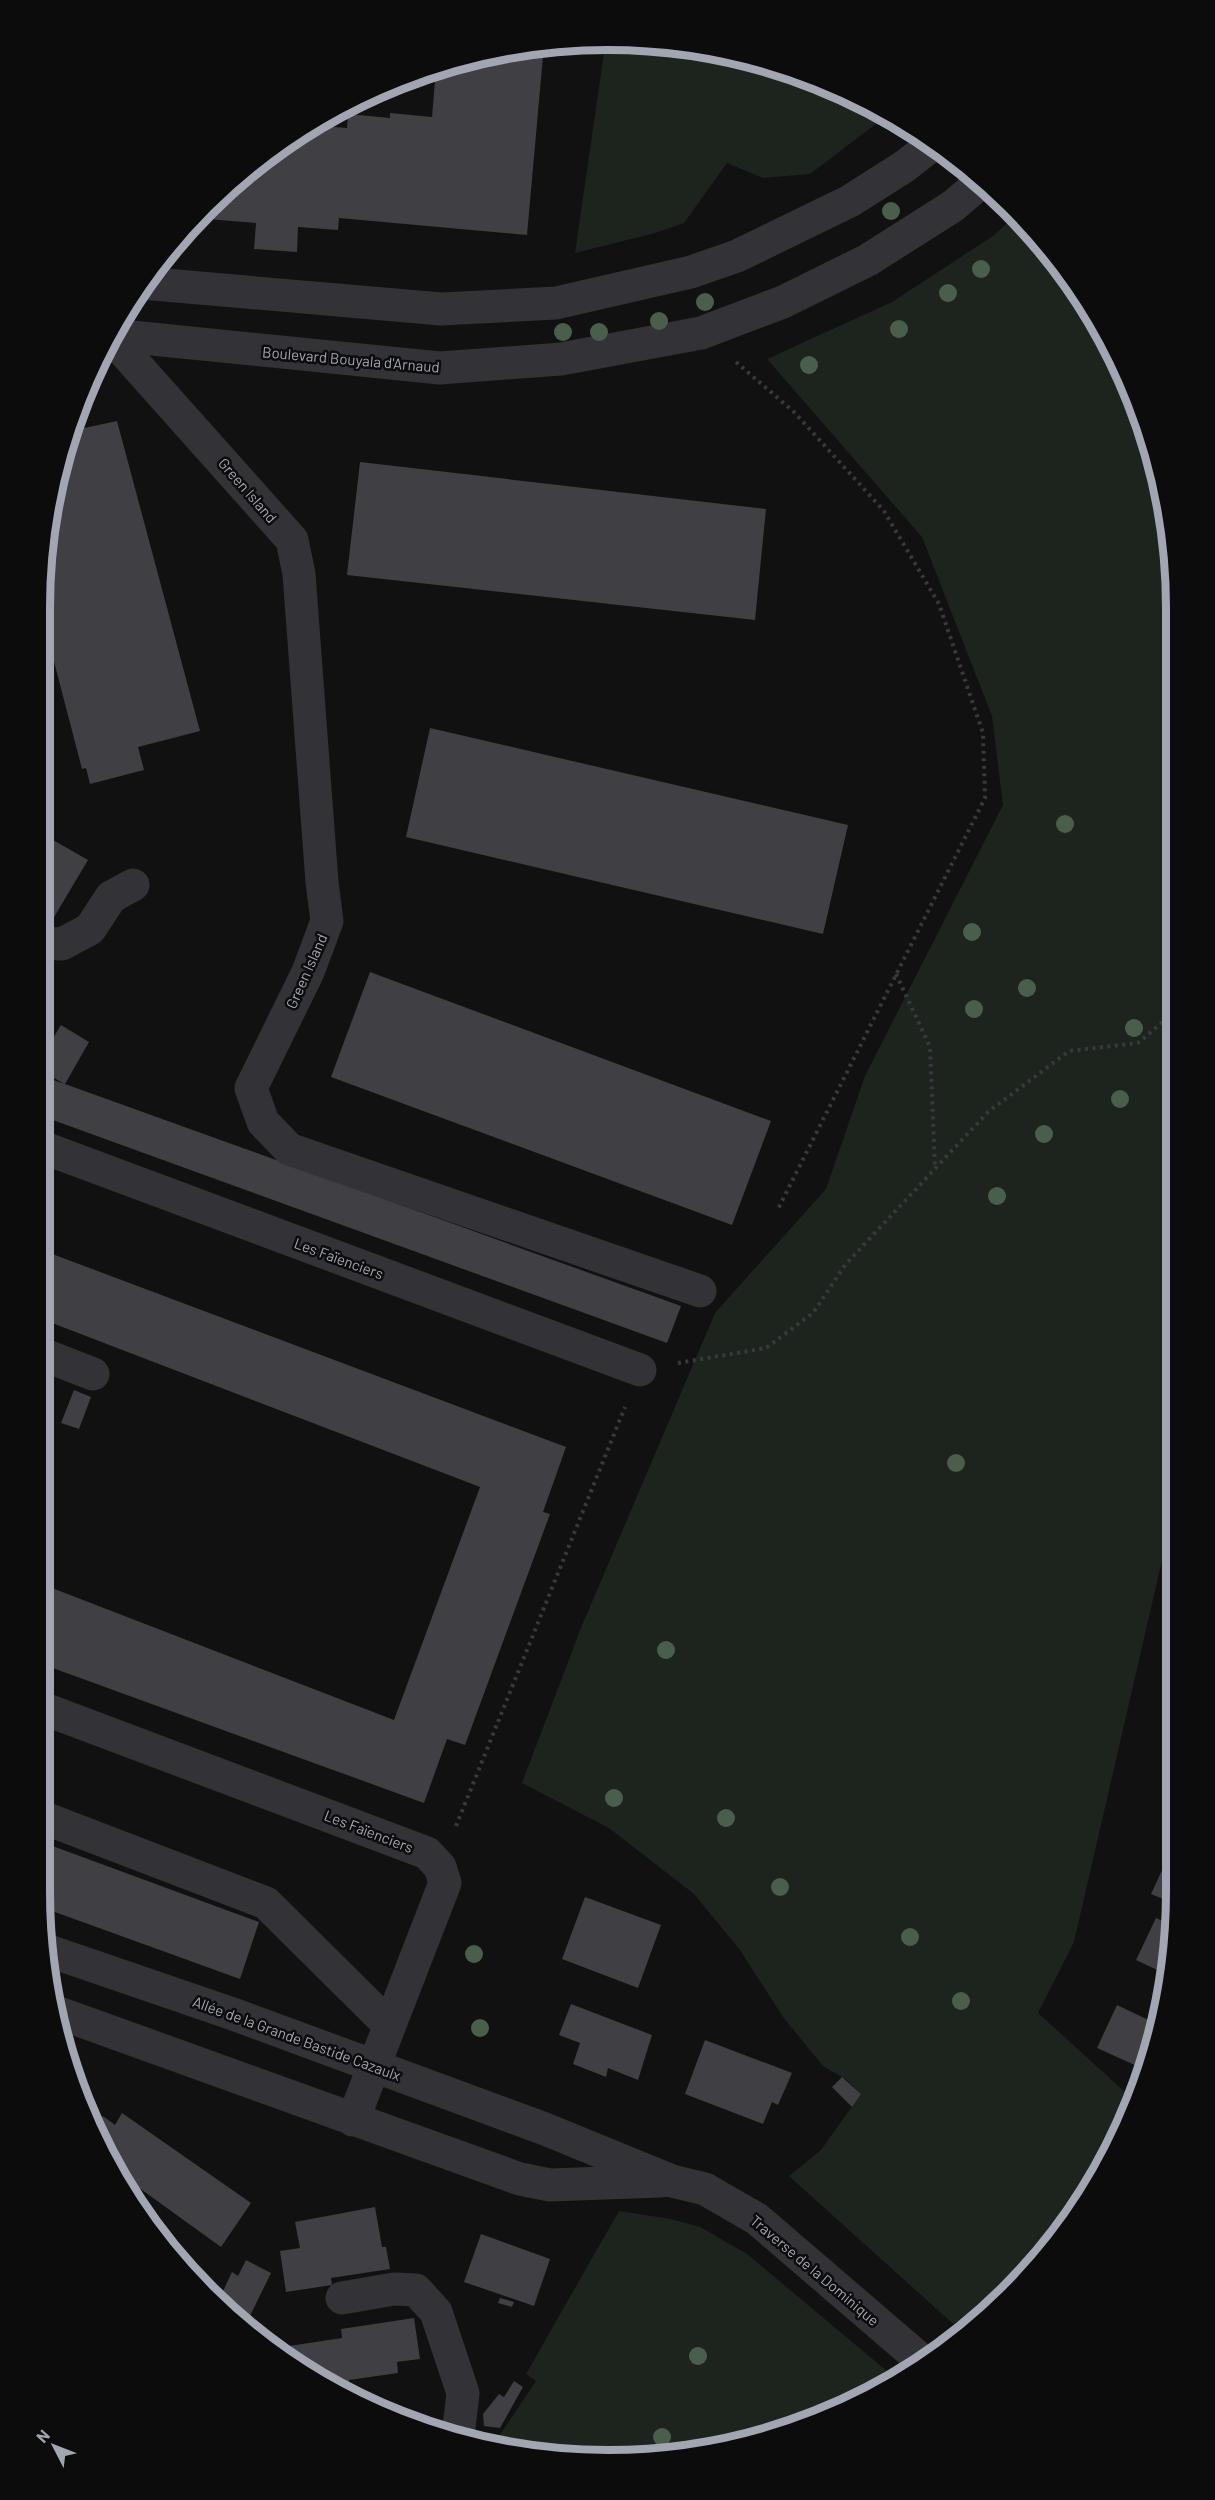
<svg xmlns="http://www.w3.org/2000/svg" width="1215" height="2500" viewBox="0 0 1215 2500" font-family="Barlow,sans-serif">
  <style>
    .green { fill: #1d241e }
    .building { fill: #3f3f44 }
    .lines { fill: none; stroke-linecap: round; stroke-linejoin: round }
    .path { stroke: #38393e; stroke-width: 4; stroke-dasharray: 3 4.5; stroke-linecap: butt }
    .minor { stroke: #323237; stroke-width: 33 }
    .tree { fill: #4a5e4c }
    .labels { text-anchor: middle; dominant-baseline: central; stroke-width: 5; stroke-linejoin: round; paint-order: stroke }
    .street-label { font-size: 15px; fill: #a2a6b2; stroke: #0c0c0d }
    .rim { fill: none; stroke: #a2a6b2; stroke-width: 8 }
  </style>
  <rect width="100%" height="100%" fill="#111112"/>
  <path class="green" d="M 606,39 L 719,50 L 825,82 L 885,117 L 810,174 L 763,178 L 727,163 L 684,223 L 655,233 L 575,253 Z
    M 1014,217 L 1059,262 L 1133,390 L 1171,533 L 1175,1504 L 1074,1942 L 1038,2013 L 1135,2101 L 1133,2110 L 1080,2208 L 1010,2294 L 960,2330 L 789,2176 L 821,2150 L 861,2094 L 847,2080 L 823,2066 L 783,2017 L 740,1950 L 694,1894 L 609,1828 L 522,1783 L 581,1628 L 715,1313 L 826,1189 L 865,1076 L 1003,805 L 992,716 L 922,537 L 767,359 L 892,302 L 993,236 Z
    M 619,2211 L 671,2219 L 700,2227 L 747,2254 L 894,2377 L 859,2402 L 682,2456 L 491,2448 L 536,2381 L 526,2374 Z"/>
  <path class="building" d="M 544,45 L 527,235 L 339,218 L 338,230 L 298,227 L 297,252 L 254,249 L 256,223 L 195,218 L 206,205 L 292,135 L 311,125 L 347,128 L 348,114 L 390,118 L 390,113 L 432,117 L 436,68 L 497,50 Z
    M 117,421 L 200,731 L 138,747 L 144,770 L 90,784 L 86,768 L 82,769 L 39,604 L 50,496 L 70,431 Z
    M 360,462 L 766,509 L 755,620 L 347,575 Z
    M 430,728 L 848,825 L 823,934 L 406,837 Z
    M 39,832 L 88,860 L 47,929 L 39,925 Z
    M 370,972 L 771,1121 L 732,1225 L 331,1077 Z
    M 61,1025 L 89,1042 L 65,1084 L 681,1306 L 667,1343 L 39,1115 L 39,1075 L 65,1084 L 39,1070 L 39,1054 L 42,1050 L 45,1051 Z
    M 39,1249 L 566,1447 L 543,1512 L 550,1514 L 465,1745 L 447,1739 L 424,1803 L 39,1663 L 39,1583 L 394,1720 L 480,1487 L 39,1318 Z
    M 74,1390 L 91,1397 L 79,1429 L 61,1423 Z
    M 1176,1807 L 1176,1832 L 1166,1828 Z
    M 39,1841 L 259,1922 L 240,1979 L 41,1907 L 39,1892 Z
    M 1171,1851 L 1176,1854 L 1175,1904 L 1151,1894 Z
    M 585,1897 L 661,1925 L 638,1988 L 562,1959 Z
    M 1156,1918 L 1173,1926 L 1168,1975 L 1136,1960 Z
    M 571,2004 L 652,2035 L 638,2080 L 608,2068 L 606,2077 L 573,2064 L 580,2043 L 559,2035 Z
    M 1117,2005 L 1159,2025 L 1152,2048 L 1148,2047 L 1139,2067 L 1097,2048 Z
    M 705,2040 L 792,2073 L 778,2105 L 772,2102 L 763,2124 L 685,2094 Z
    M 842,2077 L 861,2094 L 852,2107 L 832,2087 Z
    M 122,2113 L 251,2203 L 221,2247 L 124,2177 L 96,2125 L 103,2116 L 115,2125 Z
    M 375,2207 L 382,2247 L 386,2247 L 390,2269 L 331,2278 L 332,2285 L 286,2292 L 280,2251 L 300,2248 L 295,2222 Z
    M 481,2234 L 550,2259 L 534,2306 L 464,2282 Z
    M 246,2260 L 271,2273 L 244,2328 L 217,2304 L 232,2272 L 238,2276 Z
    M 500,2298 L 514,2302 L 512,2307 L 498,2303 Z
    M 414,2318 L 420,2359 L 397,2362 L 398,2373 L 349,2380 L 351,2395 L 323,2385 L 291,2362 L 289,2346 L 342,2338 L 341,2329 Z
    M 514,2381 L 523,2387 L 500,2428 L 484,2426 L 483,2414 L 499,2394 L 504,2397 Z"/>
  <g class="lines">
    <path class="path" d="M 736,362 L 794,412 L 884,511 L 939,604 L 983,733 L 985,798 L 777,1211
      M 896,974 L 930,1047 L 935,1168
      M 678,1363 L 766,1348 L 813,1313 L 845,1265 L 988,1112 L 1069,1051 L 1138,1043 L 1173,1013
      M 456,1826 L 625,1407"/>
    <path class="minor" d="M 142,283 L 441,309 L 556,303 L 691,272 L 737,256 L 850,201 L 905,166 L 933,144
      M 112,335 L 440,368 L 561,359 L 701,333 L 783,302 L 868,260 L 953,206 L 980,183
      M 111,337 L 292,540 L 299,574 L 322,882 L 327,921 L 308,972 L 251,1088 L 263,1122 L 289,1149 L 700,1291
      M 39,943 L 62,944 L 90,929 L 111,897 L 133,885
      M 39,1146 L 640,1370
      M 39,1353 L 93,1374
      M 39,1707 L 427,1853 L 440,1867 L 445,1883 L 353,2120
      M 39,1816 L 266,1903 L 389,2025
      M 49,1951 L 233,2014 L 545,2129 L 672,2181 L 705,2189 L 757,2219 L 920,2359
      M 59,2013 L 520,2179 L 550,2185 L 661,2181
      M 342,2298 L 394,2289 L 416,2290 L 436,2312 L 463,2393 L 458,2436"/>
  </g>
  <g class="tree">
    <circle cx="891" cy="211" r="9"/>
    <circle cx="981" cy="269" r="9"/>
    <circle cx="948" cy="293" r="9"/>
    <circle cx="705" cy="302" r="9"/>
    <circle cx="659" cy="321" r="9"/>
    <circle cx="899" cy="329" r="9"/>
    <circle cx="563" cy="332" r="9"/>
    <circle cx="599" cy="332" r="9"/>
    <circle cx="809" cy="365" r="9"/>
    <circle cx="1065" cy="824" r="9"/>
    <circle cx="972" cy="932" r="9"/>
    <circle cx="1027" cy="988" r="9"/>
    <circle cx="974" cy="1009" r="9"/>
    <circle cx="1134" cy="1028" r="9"/>
    <circle cx="1120" cy="1099" r="9"/>
    <circle cx="1044" cy="1134" r="9"/>
    <circle cx="997" cy="1196" r="9"/>
    <circle cx="956" cy="1463" r="9"/>
    <circle cx="666" cy="1650" r="9"/>
    <circle cx="614" cy="1798" r="9"/>
    <circle cx="726" cy="1818" r="9"/>
    <circle cx="780" cy="1887" r="9"/>
    <circle cx="910" cy="1937" r="9"/>
    <circle cx="474" cy="1954" r="9"/>
    <circle cx="961" cy="2001" r="9"/>
    <circle cx="480" cy="2028" r="9"/>
    <circle cx="698" cy="2356" r="9"/>
    <circle cx="662" cy="2437" r="9"/>
  </g>
  <g class="labels">
    <g class="street-label">
      <text transform="translate(351 359) rotate(5)">Boulevard Bouyala d'Arnaud</text>
      <text transform="translate(248 490) rotate(49)">Green Island</text>
      <text transform="translate(306 971) rotate(-66)">Green Island</text>
      <text transform="translate(339 1258) rotate(20)">Les Faïenciers</text>
      <text transform="translate(369 1831) rotate(21)">Les Faïenciers</text>
      <text transform="translate(297 2038) rotate(20)">Allée de la Grande Bastide Cazaulx</text>
      <text transform="translate(815 2270) rotate(40)">Traverse de la Dominique</text>
    </g>
  </g>
  <path d="M0 0H1215V2500H0ZM608 50H608A558 558 0 0 1 1166 608V1892A558 558 0 0 1 608 2450H608A558 558 0 0 1 50 1892V608A558 558 0 0 1 608 50Z" fill="#0c0c0d" fill-rule="evenodd"/>
  <path class="rim" d="M608 50H608A558 558 0 0 1 1166 608V1892A558 558 0 0 1 608 2450H608A558 558 0 0 1 50 1892V608A558 558 0 0 1 608 50Z"/>
  <g transform="translate(54 2446) rotate(312)" stroke="#0c0c0d" stroke-width="4.5" paint-order="stroke">
  <path d="M0-4.5L10 22L0 15L-10 22Z" fill="#a2a6b2"/>
  <text y="-9" font-size="16" font-weight="bold" text-anchor="middle" fill="#a2a6b2">N</text>
  </g>
</svg>
